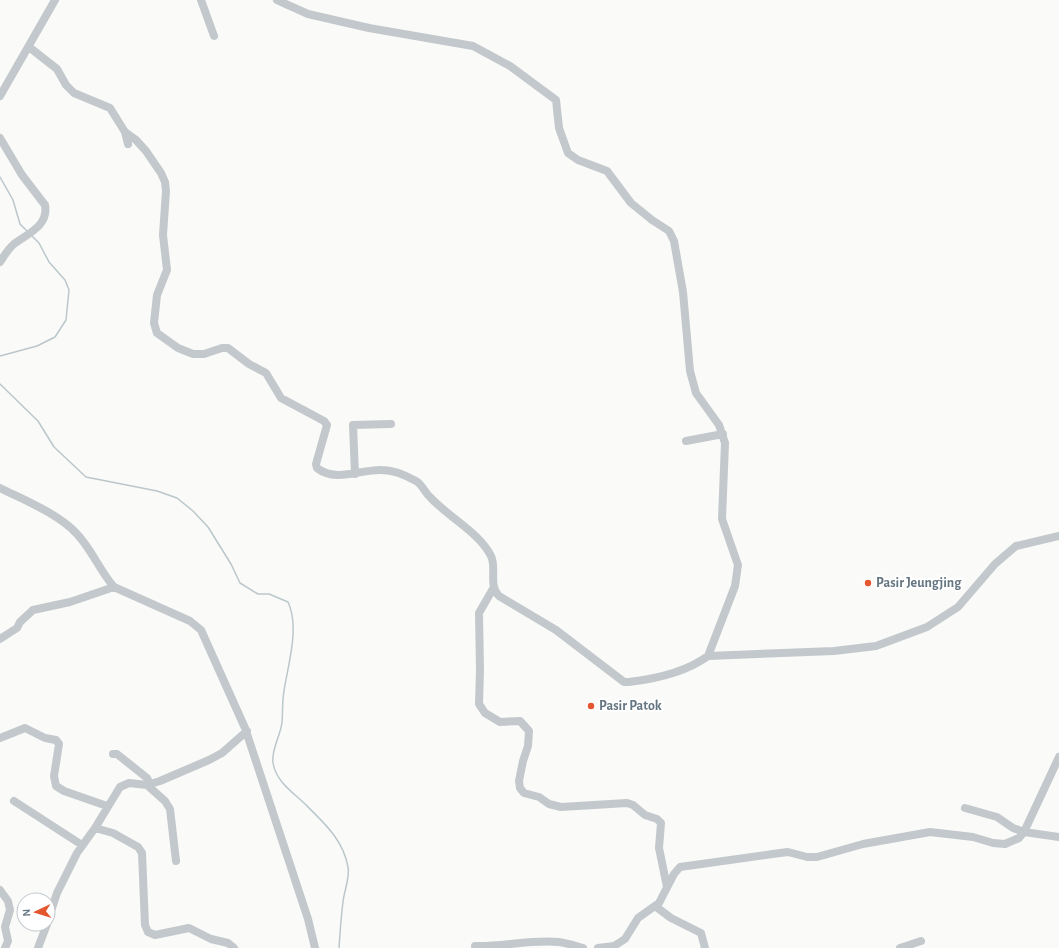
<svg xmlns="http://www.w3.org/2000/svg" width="1059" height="948" viewBox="0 0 1059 948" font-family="'Alegreya Sans',sans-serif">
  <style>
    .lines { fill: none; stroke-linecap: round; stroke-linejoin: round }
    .stream { stroke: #bbc7cb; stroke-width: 1.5 }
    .minor { stroke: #c3c8cc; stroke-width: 8 }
    .poi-dot { fill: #e4572e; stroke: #fff; stroke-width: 1.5 }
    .labels { text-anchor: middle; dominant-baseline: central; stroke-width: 4; stroke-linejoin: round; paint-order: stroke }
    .poi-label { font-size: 14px; font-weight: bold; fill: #657683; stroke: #fff; text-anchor: start }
  </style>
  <rect width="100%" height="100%" fill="#fafaf8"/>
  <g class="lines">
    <path class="stream" d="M 0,177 L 13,200 L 20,224 L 27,231
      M 0,356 L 37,346 L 55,337 L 66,320 L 69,290 L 65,280 L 49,262 L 39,243 L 31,235
      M 0,384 L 38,421 L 54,447 L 86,477 L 157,491 L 177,498 L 193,511 L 208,527 L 231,564 L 240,583 L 258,594 L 269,594 L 288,602 C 300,628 288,664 284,691 C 282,701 283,712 282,722 C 281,735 271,749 273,763 C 276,781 291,791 304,803 C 323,822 343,839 348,867 C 350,878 344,891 343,902 C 341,917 340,933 339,948"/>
    <path class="minor" d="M 201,0 L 214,36
      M 277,0 L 308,14 L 369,28 L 473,46 L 510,66 L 556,100 L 559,128 L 568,153 L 578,160 L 607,171 L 631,203 L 652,220 L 669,231 L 674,241 L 683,292 L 690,371 L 696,393 L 719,425 L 725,443 L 722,519 L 738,565 L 735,586 L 708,656
      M 29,47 L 57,69 L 66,85 L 74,93 L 110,108 L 125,132 L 128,144
      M 0,96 L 55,0
      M 125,132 L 136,140 L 146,151 L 161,173 L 165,182 L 166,191 L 163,235 L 167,270 L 157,295 L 154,323 L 157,333 L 178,348 L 193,354 L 204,354 L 222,348 L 228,348 L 249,364 L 266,373 L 281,398 L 324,421 L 327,425 L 316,464 L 317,468 C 336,483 361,469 382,470 C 393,470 407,476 416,481 C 422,484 425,493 430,497 C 448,517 479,532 491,556 C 497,568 488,585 499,596 L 556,630 L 624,682 L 629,682 C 655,679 686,672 708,656 L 834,651 L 876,646 L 927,627 L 958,607 L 995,564 L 1016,546 L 1059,536
      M 0,138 L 22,175 L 45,205 C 49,226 27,234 14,244 C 8,249 4,256 0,262
      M 686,441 L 723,434
      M 355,474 L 353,425 L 391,424
      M 0,488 C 24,500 59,514 77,534 C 92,550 100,571 114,587 L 190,621 L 201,630 L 245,728 L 308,919 L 315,948
      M 494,587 L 479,613 L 480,670 L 479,704 L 485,713 L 500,722 L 520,721 L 529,731 L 528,746 L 523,761 L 519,781 L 520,788 L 524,793 L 539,797 L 549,804 L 561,807 L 627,803 L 633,805 L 645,815 L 657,819 L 661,823 L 659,848 L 667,887
      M 0,639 L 17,628 L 20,622 L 33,610 L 70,602 L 114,587
      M 0,738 L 25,728 L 45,738 L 56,740 L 59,744 L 54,776 L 56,786 L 64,791 L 107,806
      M 113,754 L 117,754 L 147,778 L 150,784
      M 147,785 L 165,801 L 170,809 L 176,861
      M 14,801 L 82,845
      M 965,808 L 997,817 L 1013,828 L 1024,832 L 1059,837
      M 95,828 L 113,833 L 138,847 L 142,853 L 145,925 L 148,932 L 155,935 L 189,928 L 211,939 L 228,943 L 234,948
      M 0,890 L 8,901 L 10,910 L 5,927 L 8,941 L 5,948
      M 655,906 L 671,918 L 701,933 L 705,948
      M 48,920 L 57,893 L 77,853 L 95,828 L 120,787 L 129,783 L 147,785 L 160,781 L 209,760 L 222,753 L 247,731
      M 475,946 C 503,947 531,939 559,942 C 567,943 576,946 583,948
      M 38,948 L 47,924
      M 598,948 L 614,946 L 625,939 L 638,918 L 659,903 L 674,874 L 680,867 L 780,853 L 788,852 L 807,857 L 817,857 L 863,844 L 930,832 L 973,837 L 993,843 L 1005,844 L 1019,838 L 1024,832 L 1059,757
      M 900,948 L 921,941"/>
  </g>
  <g class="poi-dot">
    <circle cx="868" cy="583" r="4"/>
    <circle cx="591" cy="706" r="4"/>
  </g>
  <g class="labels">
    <g class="poi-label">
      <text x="876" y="583">Pasir Jeungjing</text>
      <text x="599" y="706">Pasir Patok</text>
    </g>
  </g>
  <g transform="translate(36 912) rotate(266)"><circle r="19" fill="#ffffff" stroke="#c1c8cd"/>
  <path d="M0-3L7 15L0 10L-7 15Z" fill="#e4572e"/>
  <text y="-6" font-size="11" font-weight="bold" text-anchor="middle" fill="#657683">N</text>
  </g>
</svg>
